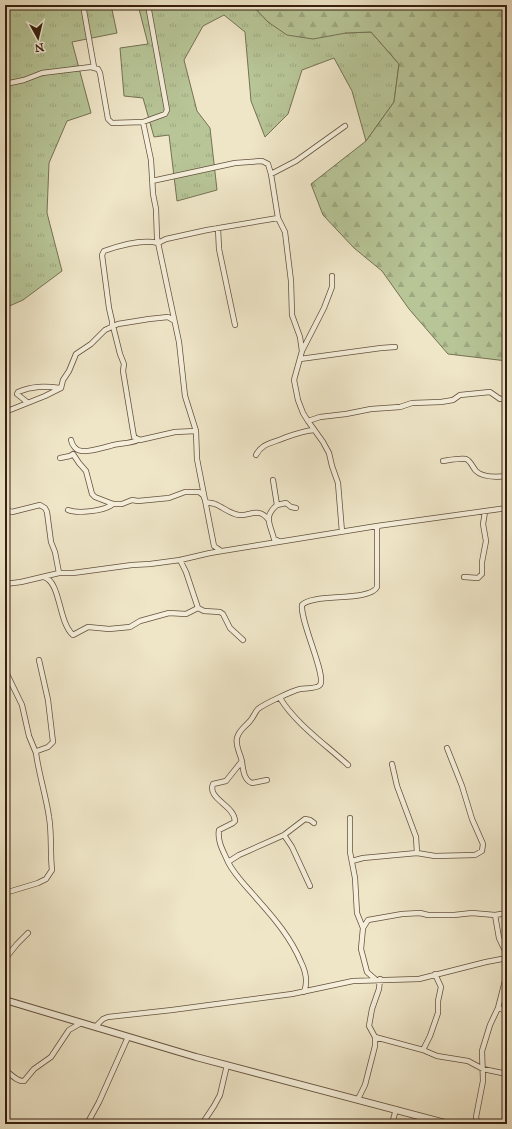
<svg xmlns="http://www.w3.org/2000/svg" width="512" height="1129" viewBox="0 0 512 1129" font-family="'IM FELL Great Primer',serif">
  <style>
    .grass { fill: url(#grass-tufts); stroke: #767254 }
    .forest { fill: url(#forest-firs); stroke: #767254 }
    .lines { fill: none; stroke-linecap: round; stroke-linejoin: round }
    .minor-casing { stroke: #64513e; stroke-width: 6 }
    .tertiary-casing { stroke: #64513e; stroke-width: 8 }
    .minor { stroke: #f5efdb; stroke-width: 4.5 }
    .tertiary { stroke: #f5efdb; stroke-width: 6 }
  </style>
  <defs>
    <pattern id="grass-tufts" width="24" height="20" patternUnits="userSpaceOnUse"><rect width="24" height="20" fill="#b7c597"/><path d="M3 7l-1-3M5 7V3M7 7l1-3M15 17l-1-3M17 17v-4M19 17l1-3" fill="none" stroke="#9ea981"/></pattern>
    <pattern id="forest-firs" width="22" height="20" patternUnits="userSpaceOnUse"><rect width="22" height="20" fill="#b7c597"/><path d="M5 1l3.5 6h-7zM16 11l3.5 6h-7z" fill="#9ea981"/></pattern>
  </defs>
  <rect width="100%" height="100%" fill="#efe6c8"/>
  <filter id="stains"><feTurbulence type="fractalNoise" baseFrequency=".005" numOctaves="4"/><feColorMatrix values="0 0 0 0 .2 0 0 0 0 .09 0 0 0 0 .02 0 0 0 .5 -.17"/></filter>
  <radialGradient id="worn" r=".72"><stop offset=".6" stop-color="#630" stop-opacity="0"/><stop offset="1" stop-color="#630" stop-opacity=".3"/></radialGradient>
  <path class="grass" d="M 5,5 L 111,5 L 117,33 L 72,42 L 91,113 L 67,121 L 49,163 L 47,213 L 62,271 L 23,300 L 5,308 Z
    M 138,5 L 252,5 L 268,22 L 346,33 L 371,32 L 399,64 L 394,102 L 366,141 L 352,91 L 334,58 L 302,70 L 288,114 L 265,137 L 251,101 L 245,32 L 224,15 L 203,26 L 184,60 L 197,111 L 210,128 L 217,190 L 177,201 L 169,135 L 154,137 L 143,98 L 124,96 L 120,48 L 148,44 Z"/>
  <path class="forest" d="M 252,5 L 504,5 L 507,6 L 507,361 L 448,354 L 409,309 L 382,271 L 354,248 L 323,215 L 311,184 L 366,141 L 394,102 L 399,64 L 371,32 L 346,33 L 313,39 L 287,35 L 268,22 Z"/>
  <g class="lines">
    <defs>
      <path id="minor" d="M 83,5 L 94,67
        M 5,84 L 24,80 L 42,73 L 91,67 L 98,69 L 100,73 L 108,119 L 112,123 L 143,122 L 165,114 L 167,110 L 148,5
        M 143,122 L 151,160 L 153,194 L 156,209 L 157,238 L 179,342 L 185,396 L 196,431 L 197,459 L 214,546 L 221,551
        M 271,174 L 296,161 L 345,126
        M 152,181 L 235,163 L 262,161 L 268,164 L 271,174 L 278,218 L 285,232 L 291,281 L 292,315 L 300,337 L 302,351
        M 218,228 L 219,249 L 235,325
        M 332,276 L 332,287 L 324,308 L 302,351 L 294,380 L 298,400 L 303,413 L 308,421 L 323,442 L 329,453 L 332,466 L 338,483 L 342,532
        M 113,326 L 120,354 L 124,364 L 123,371 L 134,437 L 140,440 L 175,432 L 196,431
        M 112,327 L 112,321 L 109,308 L 102,255 L 104,251 C 118,246 143,239 158,243 L 166,239 L 207,230 L 278,218
        M 300,359 L 381,348 L 395,347
        M 61,388 L 63,380 L 69,371 L 76,354 L 91,344 L 105,330 L 118,324 L 149,319 L 168,317 L 173,320
        M 27,402 L 17,394 L 18,392 C 32,386 44,386 60,388
        M 5,412 L 45,396 L 61,388
        M 308,421 L 320,417 L 346,414 L 371,409 L 400,407 L 412,403 L 441,402 L 453,400 L 460,395 L 490,392 L 500,399 L 507,398
        M 71,440 C 72,445 76,451 82,451 C 91,452 101,448 110,446 C 119,443 129,444 138,440
        M 256,455 C 262,443 273,443 284,438 C 295,434 303,431 314,430
        M 60,458 L 70,456 L 73,454 L 79,463 L 86,471 L 92,494 L 95,497 L 113,504 L 122,504 L 132,500 L 138,501 L 169,498 L 185,492 L 199,492 L 203,495 L 206,502 C 209,503 212,503 215,504 C 223,507 230,514 239,515 C 250,516 258,507 268,519
        M 443,461 C 450,460 459,458 466,459 C 471,461 473,468 476,471 C 483,478 498,477 507,476
        M 273,480 L 277,505 C 263,517 270,523 274,539 L 279,541
        M 277,505 L 286,503 L 291,507 L 296,508
        M 5,507 L 9,511 L 12,512 L 40,505 L 45,508 L 47,512 L 51,542 L 55,552 L 59,573
        M 68,510 C 78,514 105,511 113,504
        M 180,560 L 186,572 L 198,608 L 204,611 L 220,612 L 223,614 L 230,628 L 243,640
        M 44,577 C 61,582 58,622 73,635 L 88,627 L 109,629 L 130,627 L 140,621 L 169,613 L 186,614 L 198,608
        M 464,577 L 478,578 L 482,574 L 482,562 L 486,541 L 483,524 L 485,512
        M 5,584 L 21,582 L 59,573 L 73,573 L 132,565 L 150,564 L 180,560 L 210,553 L 377,526 L 507,508
        M 5,670 L 22,705 L 29,736 L 36,753
        M 280,698 C 295,723 326,745 348,765
        M 392,764 L 397,786 L 416,837 L 417,853
        M 267,780 L 252,783 C 244,780 243,770 242,762 C 241,755 235,746 237,738 C 239,730 245,727 250,721 C 253,718 255,712 258,709 C 264,704 292,691 300,689 C 305,688 317,689 320,685 C 327,676 300,622 302,605 C 312,593 370,602 377,587 L 377,526
        M 350,818 L 350,852 L 355,878 L 357,913 L 363,928
        M 284,835 L 292,847 L 310,886
        M 352,861 L 363,858 L 417,853 L 435,856 L 475,855 L 482,851 L 483,844 L 472,819 L 462,786 L 447,748
        M 228,862 C 224,852 217,842 219,830 L 233,823 L 235,821 C 234,805 207,799 213,784 L 226,781 L 242,761
        M 5,893 L 38,883 L 46,879 L 52,870 C 50,852 52,834 49,817 C 46,796 39,775 36,753 L 37,751 L 48,747 L 53,742 L 48,700 L 39,660
        M 495,915 L 499,938 L 507,955
        M 5,959 L 17,944 L 28,933
        M 375,979 L 367,972 L 361,949 L 363,928 L 368,920 L 402,914 L 420,913 L 428,915 L 454,915 L 472,913 L 495,915 L 507,913
        M 304,992 C 308,982 306,972 301,962 C 291,938 274,918 257,899 C 247,887 235,876 228,862 L 239,855 L 284,835 L 305,819 L 310,820 L 314,823
        M 498,1008 L 507,1011
        M 95,1027 L 103,1019 L 108,1017 L 172,1010 L 292,994 L 353,981 L 419,979 L 486,962 L 507,958
        M 375,1037 L 423,1050 L 437,1056 L 468,1061 L 483,1069 L 507,1074
        M 423,1050 L 430,1036 L 438,1013 L 438,1001 L 441,987 L 435,974
        M 5,1070 C 11,1074 17,1082 24,1081 L 34,1069 L 51,1057 L 69,1030 L 81,1023
        M 358,1099 L 365,1085 L 375,1046 L 375,1037 L 369,1026 L 372,1009 L 379,989 L 380,979
        M 87,1124 L 99,1102 L 128,1037
        M 202,1124 L 214,1106 L 220,1095 L 227,1065
        M 392,1124 L 396,1109
        M 477,1124 L 476,1117 L 483,1081 L 482,1051 L 490,1025 L 498,1008 L 507,973"/>
      <path id="tertiary" d="M 5,1000 L 196,1057 L 449,1124"/>
    </defs>
    <use href="#minor" class="minor-casing"/>
    <use href="#tertiary" class="tertiary-casing"/>
    <use href="#minor" class="minor"/>
    <use href="#tertiary" class="tertiary"/>
  </g>
  <rect width="512" height="1129" fill="none" stroke="#efe6c8" stroke-width="20"/>
  <rect x="6" y="6" width="500" height="1117" fill="none" stroke="#361f10" stroke-width="2"/>
  <rect x="10" y="10" width="492" height="1109" fill="none" stroke="#361f10"/>
  <g transform="translate(38 38) rotate(172)" stroke="#f5efdb" stroke-width="3" paint-order="stroke">
  <path d="M0-3L7 15L0 10L-7 15Z" fill="#361f10"/>
  <text y="-6" font-size="11" font-weight="bold" text-anchor="middle" fill="#361f10">N</text>
  </g>
  <rect width="100%" height="100%" filter="url(#stains)"/>
  <rect width="100%" height="100%" fill="url(#worn)"/>
</svg>
